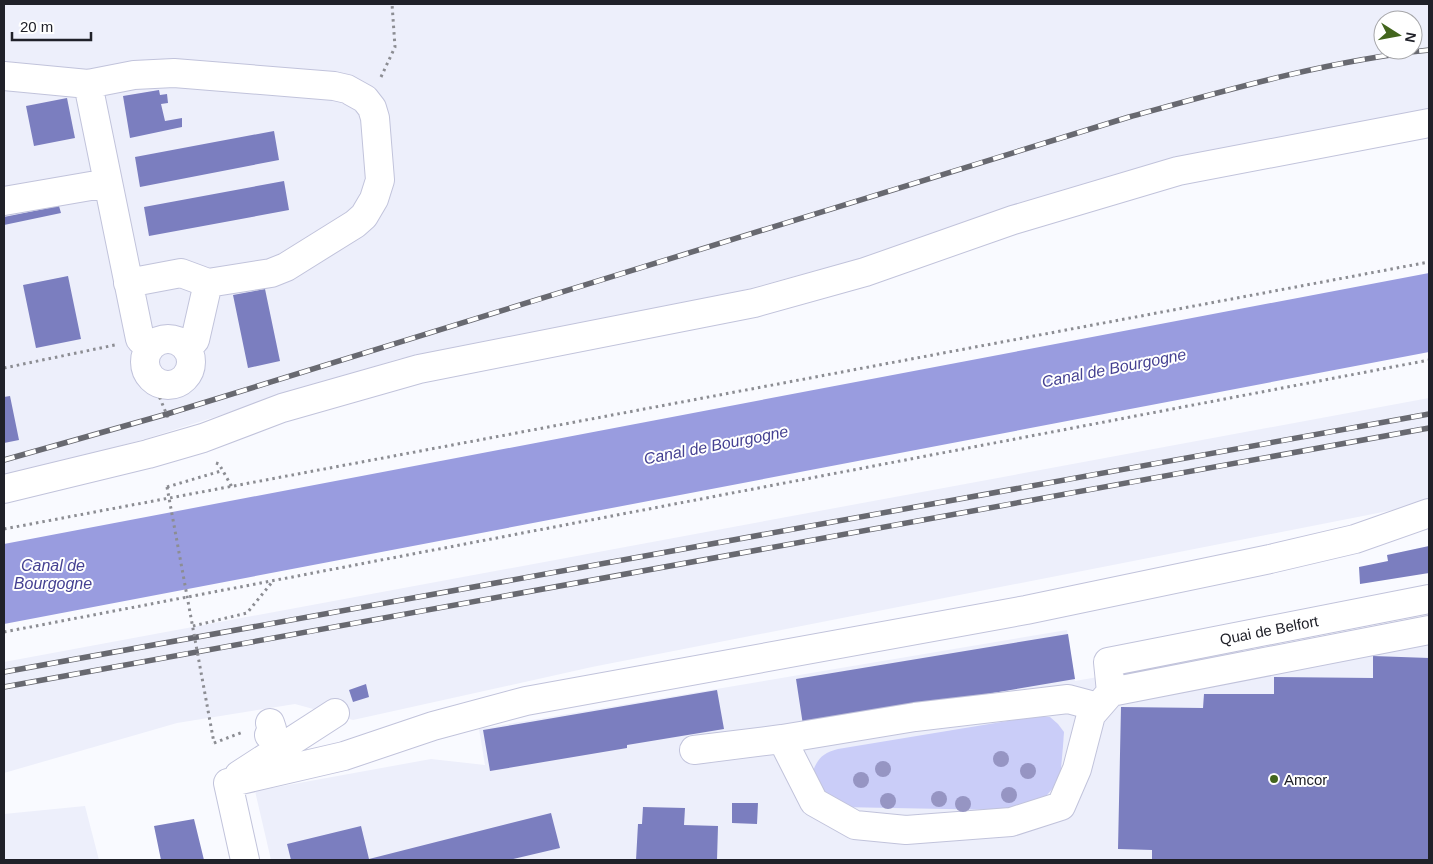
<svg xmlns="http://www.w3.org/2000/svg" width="1433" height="864" viewBox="0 0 1433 864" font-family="Arial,sans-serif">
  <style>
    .built { fill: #edeffb; fill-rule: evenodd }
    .green { fill: #cacdf8 }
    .water { fill: #999cdf }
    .building { fill: #7b7ebf }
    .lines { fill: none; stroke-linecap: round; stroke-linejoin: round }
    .minor-casing { stroke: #c1c3db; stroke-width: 30 }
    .path { stroke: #8c8d93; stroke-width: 3; stroke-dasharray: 2.5 4; stroke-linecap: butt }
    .minor { stroke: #fff; stroke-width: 28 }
    .rail-casing { stroke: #686970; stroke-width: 5.5 }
    .rail { stroke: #fff; stroke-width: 4; stroke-dasharray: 11; stroke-linecap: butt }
    .path-bridge { stroke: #8c8d93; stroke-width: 3; stroke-dasharray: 2.5 4; stroke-linecap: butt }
    .tree { fill: #9695c3 }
    .poi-dot { fill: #42651d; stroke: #fff; stroke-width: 2 }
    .labels { text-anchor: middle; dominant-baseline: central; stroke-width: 4; stroke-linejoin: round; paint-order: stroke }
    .street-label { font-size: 15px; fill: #202129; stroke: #fff }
    .poi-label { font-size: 15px; fill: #202129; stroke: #fff; text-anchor: start }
    .water-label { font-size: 16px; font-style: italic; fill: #454192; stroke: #fff }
  </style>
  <rect width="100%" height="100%" fill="#f9faff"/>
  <path class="built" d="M 4,4 L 1429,4 L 1429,111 L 1315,130 L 1129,171 L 990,214 L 871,256 L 740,291 L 398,359 L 145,439 L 4,477 ZM 1383,20 L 1413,20 L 1413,50 L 1383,50 Z
    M 1429,398 L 1429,503 L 592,667 L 353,720 L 295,704 L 177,723 L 4,773 L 4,662 Z
    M 1429,619 L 1429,860 L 271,860 L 255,791 L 431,759 L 485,765 L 479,729 L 1067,630 L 1075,681 Z
    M 85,806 L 99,860 L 4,860 L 4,814 Z"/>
  <path class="green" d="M 1037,716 L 1050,717 L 1058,724 L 1064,732 L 1063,746 L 1060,780 L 1047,795 L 1031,806 L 999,810 L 839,807 L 826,802 L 813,771 C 818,758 823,753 838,749 Z"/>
  <path class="water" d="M 1429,273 L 1429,352 L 4,624 L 4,544 Z"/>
  <path class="building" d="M 159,90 L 160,95 L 167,94 L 168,103 L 161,104 L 165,121 L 182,118 L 182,127 L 130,138 L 123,96 Z
    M 67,98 L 75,138 L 34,146 L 26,106 Z
    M 274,131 L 279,160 L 140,187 L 135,157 Z
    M 284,181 L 289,210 L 149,236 L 144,207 Z
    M 59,206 L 61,213 L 4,225 L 4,217 Z
    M 68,276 L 81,339 L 36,348 L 23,285 Z
    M 265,289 L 280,361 L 248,368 L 233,295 Z
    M 10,396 L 19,440 L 4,443 L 4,397 Z
    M 1429,546 L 1429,573 L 1360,584 L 1359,567 L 1388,561 L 1387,555 Z
    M 1068,634 L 1075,679 L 803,725 L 796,679 Z
    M 1373,656 L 1429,658 L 1429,860 L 1152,860 L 1152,850 L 1118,849 L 1121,707 L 1203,708 L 1204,694 L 1274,694 L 1274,677 L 1373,678 Z
    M 366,684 L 369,697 L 353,702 L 349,690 Z
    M 717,690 L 724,729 L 627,745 L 627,748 L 490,771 L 483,730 Z
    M 732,803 L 758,803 L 757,824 L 732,823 Z
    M 643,807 L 685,808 L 684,825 L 718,826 L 717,860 L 636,860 L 638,824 L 642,824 Z
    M 551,813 L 560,848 L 509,860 L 291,860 L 287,844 L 361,826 L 369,859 Z
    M 194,819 L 204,860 L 161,860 L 154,826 Z"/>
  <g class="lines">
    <defs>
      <path id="minor" d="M 4,76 L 88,84 L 140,339 L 150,348
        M 88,84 L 134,75 L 174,73 L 334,86 L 347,89 L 365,99 L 372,108 L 375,118 L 380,180 L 374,199 L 364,216 L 355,224 L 286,267 L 271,273 L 208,283 L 181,273 L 128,283
        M 4,201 L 108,183
        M145 362a23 23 0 1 1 46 0a23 23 0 1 1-46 0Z
        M 186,348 L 195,340 L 208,283
        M 4,489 L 148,454 L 203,438 L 282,408 L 419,369 L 754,303 L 865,272 L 1013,220 L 1178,171 L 1429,123
        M 1111,692 L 1108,662 L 1429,599
        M 269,735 L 272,729 L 270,723
        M 782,739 L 814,802 L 855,825 L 906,830 L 1011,822 L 1061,806 L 1077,769 L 1091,715 L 1111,692 L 1429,630
        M 694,750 L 782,739 L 915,717 L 1068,699 L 1098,707
        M 239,775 L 335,713
        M 228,783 L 344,756 L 433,726 L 526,701 L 1026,610 L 1270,559 L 1355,539 L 1429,513
        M 228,783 L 245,860"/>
    </defs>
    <use href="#minor" class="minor-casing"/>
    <path class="path" d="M 381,77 L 395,47 L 392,4
      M 4,368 L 115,345
      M 165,386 L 159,396 L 169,420
      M 216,463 L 219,464 L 232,487
      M 167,487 L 221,471
      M 4,529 L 1429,262
      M 193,626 L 247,613 L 273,581
      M 4,632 L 1429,360
      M 214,743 L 243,732"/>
    <use href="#minor" class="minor"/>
    <defs>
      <path id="rail" d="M 4,460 L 167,414 L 1129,117 C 1227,90 1327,61 1429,50
        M 4,672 L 1429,414
        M 4,687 L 1429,428"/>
    </defs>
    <use href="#rail" class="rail-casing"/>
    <use href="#rail" class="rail"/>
    <path class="path-bridge" d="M 167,487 L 214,743"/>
  </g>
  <g class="tree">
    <circle cx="1001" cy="759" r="8"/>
    <circle cx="883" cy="769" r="8"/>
    <circle cx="1028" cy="771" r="8"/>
    <circle cx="861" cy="780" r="8"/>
    <circle cx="1009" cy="795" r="8"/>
    <circle cx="939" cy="799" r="8"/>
    <circle cx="888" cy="801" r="8"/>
    <circle cx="963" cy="804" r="8"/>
  </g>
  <circle class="poi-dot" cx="1274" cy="779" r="5"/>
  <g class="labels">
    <g class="street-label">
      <text transform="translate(1269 630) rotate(-11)">Quai de Belfort</text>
    </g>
    <g class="poi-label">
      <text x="1284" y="779">Amcor</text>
    </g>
    <g class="water-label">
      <text transform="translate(1114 368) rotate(-11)">Canal de Bourgogne</text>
      <text transform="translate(716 445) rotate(-11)">Canal de Bourgogne</text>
      <text x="53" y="565">Canal de<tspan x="53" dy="18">Bourgogne</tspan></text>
    </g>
  </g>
  <rect width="1433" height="864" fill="none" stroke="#202129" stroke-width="10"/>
  <g transform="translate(1398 35) rotate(101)"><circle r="24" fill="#ffffff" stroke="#a6a6a9"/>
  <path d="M0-4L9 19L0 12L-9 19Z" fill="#42651d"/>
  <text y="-8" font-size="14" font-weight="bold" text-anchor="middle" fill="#202129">N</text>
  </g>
  <path d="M12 32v8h79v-8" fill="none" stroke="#202129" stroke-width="2.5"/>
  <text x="20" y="32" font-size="15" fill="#202129" stroke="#ffffff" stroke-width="4" paint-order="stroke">20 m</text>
</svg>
